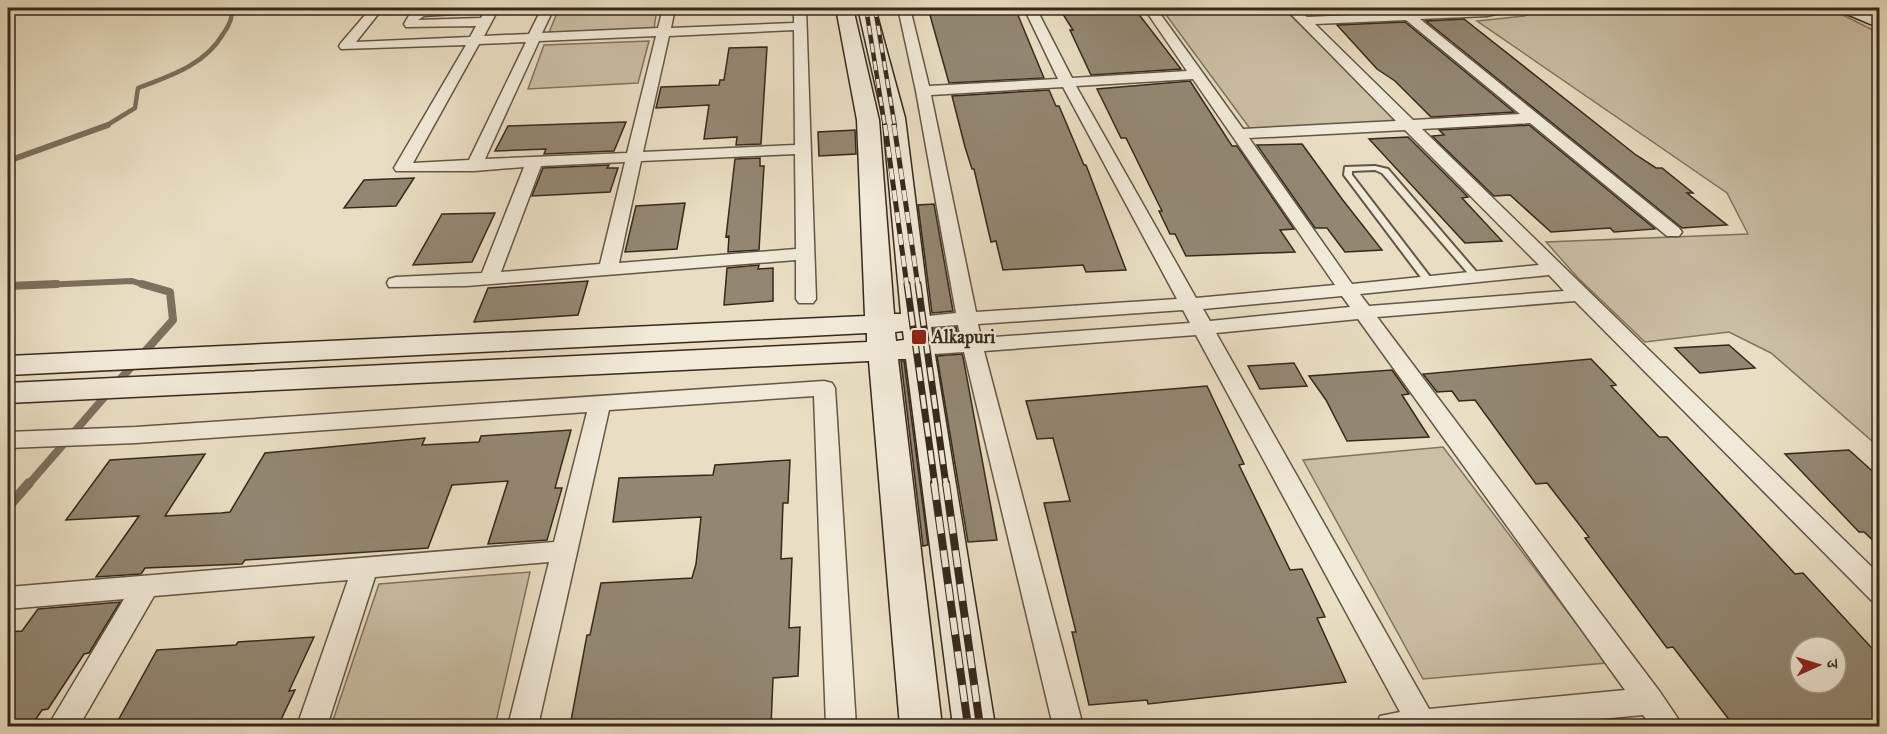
<svg xmlns="http://www.w3.org/2000/svg" width="1887" height="734" viewBox="0 0 1887 734" font-family="'IM FELL Great Primer','Noto Serif Devanagari',serif">
  <style>
    .green { fill: #cbbfa6; stroke: #807460; stroke-width: 1.5 }
    .lines { fill: none; stroke-linecap: round; stroke-linejoin: round }
    .stream-far3 { stroke: #7d705e; stroke-width: 4.5 }
    .stream-far2 { stroke: #7d705e; stroke-width: 6 }
    .stream-far1 { stroke: #7d705e; stroke-width: 8 }
    .stream { stroke: #7d705e; stroke-width: 10 }
    .building { fill: #938772; stroke: #36291b; stroke-width: 1.5; fill-rule: evenodd }
    .lane-casing { stroke: #635645; stroke-width: 4 }
    .street-casing { stroke: #635645; stroke-width: 3 }
    .secondary-casing { stroke: #36291b; stroke-width: 3 }
    .lane { fill: #f1ead8; fill-rule: evenodd }
    .street { fill: #f1ead8; fill-rule: evenodd }
    .secondary { fill: #f1ead8; fill-rule: evenodd }
    .rail-far3-casing { stroke: #36291b; stroke-width: 4.5 }
    .rail-far2-casing { stroke: #36291b; stroke-width: 5 }
    .rail-far1-casing { stroke: #36291b; stroke-width: 7 }
    .rail-casing { stroke: #36291b; stroke-width: 8 }
    .rail-far3 { stroke: #f1ead8; stroke-width: 3; stroke-dasharray: 9; stroke-linecap: butt }
    .rail-far2 { stroke: #f1ead8; stroke-width: 4; stroke-dasharray: 11; stroke-linecap: butt }
    .rail-far1 { stroke: #f1ead8; stroke-width: 4.5; stroke-dasharray: 14; stroke-linecap: butt }
    .rail { stroke: #f1ead8; stroke-width: 6; stroke-dasharray: 17; stroke-linecap: butt }
    .poi-dot { fill: #8f2418; stroke: #f1ead8; stroke-width: 2 }
    .labels { text-anchor: middle; dominant-baseline: central; stroke-width: 4.5; stroke-linejoin: round; paint-order: stroke }
    .poi-label { font-size: 18px; font-weight: bold; fill: #36291b; stroke: #f1ead8; text-anchor: start }
  </style>
  <rect width="100%" height="100%" fill="#e9dec3"/>
  <filter id="stains"><feTurbulence type="fractalNoise" baseFrequency=".00333" numOctaves="4"/><feColorMatrix values="0 0 0 0 .2 0 0 0 0 .09 0 0 0 0 .02 0 0 0 .5 -.17"/></filter>
  <radialGradient id="worn" r=".72"><stop offset=".6" stop-color="#630" stop-opacity="0"/><stop offset="1" stop-color="#630" stop-opacity=".3"/></radialGradient>
  <path class="green" d="M 559,8 L 657,8 L 654,29 L 548,35 Z
    M 1161,8 L 1283,8 L 1400,123 L 1251,130 Z
    M 1544,8 L 1829,8 L 1879,33 L 1879,447 L 1771,353 L 1729,332 L 1645,342 L 1578,278 L 1546,242 L 1748,234 L 1727,193 L 1477,21 L 1524,16 Z
    M 649,41 L 638,83 L 528,89 L 544,45 Z
    M 1443,447 L 1606,663 L 1423,679 L 1303,460 Z
    M 530,572 L 495,726 L 331,726 L 379,584 Z"/>
  <g class="lines">
    <path class="stream-far3" d="M 104,127 L 135,108 L 138,88 C 170,76 205,65 223,34 C 229,26 233,18 232,8"/>
    <path class="stream-far2" d="M 8,161 L 108,125
      M 19,286 L 132,281 L 148,286"/>
    <path class="stream-far1" d="M 8,286 L 57,284
      M 116,384 L 173,320 L 170,292 L 142,284
      M 28,485 L 108,393"/>
    <path class="stream" d="M 8,507 L 29,483"/>
  </g>
  <path class="building" d="M 928,8 L 1015,8 L 1044,78 L 949,83 Z
    M 1059,8 L 1134,8 L 1181,69 L 1091,75 L 1070,30 L 1073,30 Z
    M 1317,8 L 1387,8 L 1391,11 L 1324,14 Z
    M 1464,19 L 1636,155 L 1656,168 L 1662,168 L 1693,193 L 1687,193 L 1727,225 L 1682,228 L 1426,21 Z
    M 1405,22 L 1514,112 L 1431,117 L 1395,81 L 1377,69 L 1337,25 Z
    M 767,47 L 761,144 L 736,145 L 737,137 L 704,139 L 709,105 L 656,108 L 661,87 L 719,85 L 720,80 L 724,80 L 729,48 Z
    M 1190,81 L 1232,146 L 1237,146 L 1294,229 L 1280,230 L 1295,252 L 1186,256 L 1175,234 L 1170,234 L 1159,211 L 1162,211 L 1126,138 L 1121,138 L 1097,89 Z
    M 1049,90 L 1056,106 L 1059,106 L 1084,165 L 1086,165 L 1126,270 L 1086,272 L 1083,265 L 1003,270 L 996,241 L 991,242 L 974,169 L 972,169 L 965,147 L 952,96 Z
    M 626,122 L 614,151 L 544,154 L 546,149 L 495,151 L 508,126 Z
    M 1529,125 L 1655,229 L 1614,232 L 1610,228 L 1551,232 L 1510,195 L 1494,196 L 1432,136 L 1444,135 L 1439,130 Z
    M 855,130 L 856,154 L 819,156 L 818,132 Z
    M 1408,137 L 1468,197 L 1462,198 L 1502,241 L 1465,243 L 1369,139 Z
    M 1302,144 L 1342,199 L 1382,250 L 1345,252 L 1327,228 L 1315,228 L 1257,145 Z
    M 760,158 L 760,166 L 764,166 L 759,250 L 728,252 L 729,236 L 726,237 L 735,159 Z
    M 609,165 L 607,168 L 618,168 L 610,192 L 532,196 L 543,168 Z
    M 414,178 L 396,206 L 344,208 L 364,180 Z
    M 685,203 L 677,249 L 625,252 L 636,206 Z
    M 934,204 L 953,311 L 932,313 L 918,205 Z
    M 495,213 L 472,262 L 413,265 L 442,214 Z
    M 759,265 L 758,269 L 773,268 L 773,301 L 724,305 L 727,268 Z
    M 588,281 L 578,315 L 474,322 L 488,288 Z
    M 956,327 L 958,337 L 935,339 L 934,329 Z
    M 1729,345 L 1755,368 L 1700,373 L 1675,348 Z
    M 962,354 L 963,357 L 997,540 L 968,542 L 937,356 Z
    M 1591,359 L 1616,385 L 1611,386 L 1659,437 L 1667,437 L 1795,574 L 1803,573 L 1880,657 L 1880,726 L 1734,726 L 1673,647 L 1667,648 L 1585,538 L 1589,537 L 1547,483 L 1536,484 L 1475,400 L 1459,401 L 1452,391 L 1437,392 L 1423,374 ZM 1800,647 L 1836,647 L 1836,683 L 1800,683 Z
    M 901,361 L 904,361 L 928,545 L 923,546 Z
    M 1294,363 L 1307,386 L 1260,389 L 1248,366 Z
    M 1392,370 L 1409,394 L 1402,395 L 1429,437 L 1347,441 L 1326,400 L 1309,376 Z
    M 1207,386 L 1244,464 L 1239,465 L 1290,570 L 1302,569 L 1325,617 L 1317,618 L 1346,682 L 1148,704 L 1147,700 L 1089,705 L 1072,632 L 1076,632 L 1044,503 L 1070,501 L 1053,438 L 1037,439 L 1026,401 Z
    M 571,430 L 555,488 L 562,488 L 547,540 L 488,544 L 508,481 L 452,485 L 428,548 L 245,560 L 242,564 L 145,568 L 141,574 L 96,577 L 139,516 L 66,520 L 110,460 L 205,454 L 165,516 L 221,513 L 230,512 L 265,453 L 425,438 L 422,445 L 479,442 L 481,436 Z
    M 1849,450 L 1880,478 L 1880,547 L 1864,532 L 1859,532 L 1785,454 Z
    M 790,460 L 788,503 L 783,503 L 781,559 L 792,558 L 789,628 L 800,627 L 798,676 L 773,678 L 771,726 L 570,726 L 587,635 L 590,635 L 601,583 L 692,578 L 696,564 L 701,517 L 613,522 L 619,478 L 713,475 L 715,465 Z
    M 120,602 L 89,653 L 84,654 L 48,709 L 42,710 L 31,726 L 8,726 L 8,632 L 22,631 L 38,609 Z
    M 314,637 L 289,691 L 295,690 L 278,726 L 115,726 L 157,650 L 236,645 L 238,642 Z"/>
  <g class="lines">
    <defs>
      <path id="lane" d="M 1375,166 L 1388,169 L 1479,275 L 1481,277 L 1479,279 L 1473,279 L 1382,173 L 1375,170 L 1352,171 L 1352,175 L 1434,282 L 1432,284 L 1426,284 L 1344,175 L 1345,167 Z"/>
      <path id="street" d="M 371,8 L 383,8 L 356,42 L 470,37 L 476,26 L 406,27 L 404,24 L 411,12 L 422,8 L 499,8 L 484,36 L 529,34 L 542,8 L 554,8 L 542,33 L 658,28 L 663,8 L 675,8 L 671,28 L 794,23 L 794,8 L 806,8 L 816,299 L 813,303 L 799,303 L 796,299 L 796,260 L 466,286 L 389,287 L 387,283 L 389,279 L 396,277 L 482,273 L 524,167 L 474,171 L 396,171 L 394,168 L 466,45 L 341,49 L 339,46 L 341,43 ZM 484,12 L 481,18 L 418,20 L 424,16 ZM 794,30 L 795,145 L 643,152 L 669,36 ZM 656,36 L 627,153 L 485,159 L 539,41 ZM 526,42 L 469,160 L 413,163 L 479,44 ZM 795,154 L 796,249 L 619,263 L 641,161 ZM 625,162 L 600,264 L 501,272 L 541,166 Z
        M 898,8 L 910,8 L 929,86 L 1058,79 L 1024,8 L 1036,8 L 1072,78 L 1187,71 L 1144,8 L 1156,8 L 1243,129 L 1396,121 L 1285,8 L 1297,8 L 1307,17 L 1397,13 L 1393,8 L 1406,8 L 1412,12 L 1513,8 L 1511,11 L 1487,16 L 1420,19 L 1679,228 L 1682,232 L 1679,236 L 1667,236 L 1530,123 L 1422,129 L 1880,575 L 1880,603 L 1871,600 L 1575,301 L 1377,317 L 1660,692 L 1683,726 L 1651,726 L 1643,715 L 1523,726 L 1376,726 L 1380,716 L 1400,712 L 1196,335 L 984,351 L 1083,726 L 1053,726 L 964,352 L 919,355 L 912,354 L 909,349 L 912,344 L 961,339 L 958,325 L 916,328 L 909,326 L 906,322 L 909,318 L 956,313 L 916,91 ZM 1406,20 L 1520,114 L 1413,120 L 1315,24 ZM 1193,79 L 1335,285 L 1196,298 L 1076,86 ZM 1063,87 L 1177,299 L 976,312 L 931,95 ZM 1405,130 L 1539,265 L 1352,284 L 1249,138 ZM 1549,275 L 1564,291 L 1369,306 L 1360,294 ZM 1342,296 L 1350,307 L 1210,321 L 1203,309 ZM 1183,310 L 1190,323 L 981,338 L 978,324 ZM 1358,319 L 1625,690 L 1429,709 L 1216,333 Z
        M 824,381 L 832,383 L 835,388 L 856,726 L 826,726 L 814,396 L 609,410 L 538,726 L 508,726 L 549,562 L 375,577 L 327,726 L 297,726 L 348,580 L 154,596 L 79,726 L 48,726 L 124,599 L 8,609 L 8,587 L 554,542 L 587,412 L 136,443 L 8,448 L 8,432 L 136,427 Z"/>
      <path id="secondary" d="M 836,8 L 853,8 L 879,120 L 894,314 L 901,314 L 883,118 L 858,8 L 875,8 L 905,118 L 934,349 L 995,726 L 953,726 L 906,359 L 898,359 L 942,726 L 900,726 L 869,361 L 8,403 L 8,383 L 867,342 L 867,333 L 8,375 L 8,356 L 865,316 L 857,120 ZM 903,331 L 904,340 L 896,341 L 895,332 Z
        M 1840,8 L 1861,8 L 1880,16 L 1880,28 L 1842,12 Z"/>
    </defs>
    <use href="#lane" class="lane-casing"/>
    <use href="#street" class="street-casing"/>
    <use href="#secondary" class="secondary-casing"/>
    <use href="#lane" class="lane"/>
    <use href="#street" class="street"/>
    <use href="#secondary" class="secondary"/>
    <defs>
      <path id="rail-far3" d="M 866,8 L 885,127
        M 875,8 L 895,127"/>
      <path id="rail-far2" d="M 885,125 L 907,286
        M 894,125 L 918,286"/>
      <path id="rail-far1" d="M 907,284 L 935,485
        M 918,284 L 946,485"/>
      <path id="rail" d="M 934,483 L 968,726
        M 946,483 L 980,726"/>
    </defs>
    <use href="#rail-far3" class="rail-far3-casing"/>
    <use href="#rail-far2" class="rail-far2-casing"/>
    <use href="#rail-far1" class="rail-far1-casing"/>
    <use href="#rail" class="rail-casing"/>
    <use href="#rail-far3" class="rail-far3"/>
    <use href="#rail-far2" class="rail-far2"/>
    <use href="#rail-far1" class="rail-far1"/>
    <use href="#rail" class="rail"/>
  </g>
  <rect class="poi-dot" x="911" y="329" width="16" height="16" rx="3"/>
  <g class="labels">
    <g class="poi-label">
      <text x="932" y="337">Alkapuri</text>
    </g>
  </g>
  <rect width="1887" height="734" fill="none" stroke="#e9dec3" stroke-width="30"/>
  <rect x="9" y="9" width="1869" height="716" fill="none" stroke="#36291b" stroke-width="3"/>
  <rect x="15" y="15" width="1857" height="704" fill="none" stroke="#36291b" stroke-width="1.5"/>
  <g transform="translate(1818 665) rotate(86)"><circle r="28" fill="#f1ead8" stroke="#a69d8c" stroke-width="1.5"/>
  <path d="M0-4.5L10 22L0 15L-10 22Z" fill="#8f2418"/>
  <text y="-9" font-size="16" font-weight="bold" text-anchor="middle" fill="#36291b">उ</text>
  </g>
  <rect width="100%" height="100%" filter="url(#stains)"/>
  <rect width="100%" height="100%" fill="url(#worn)"/>
</svg>
